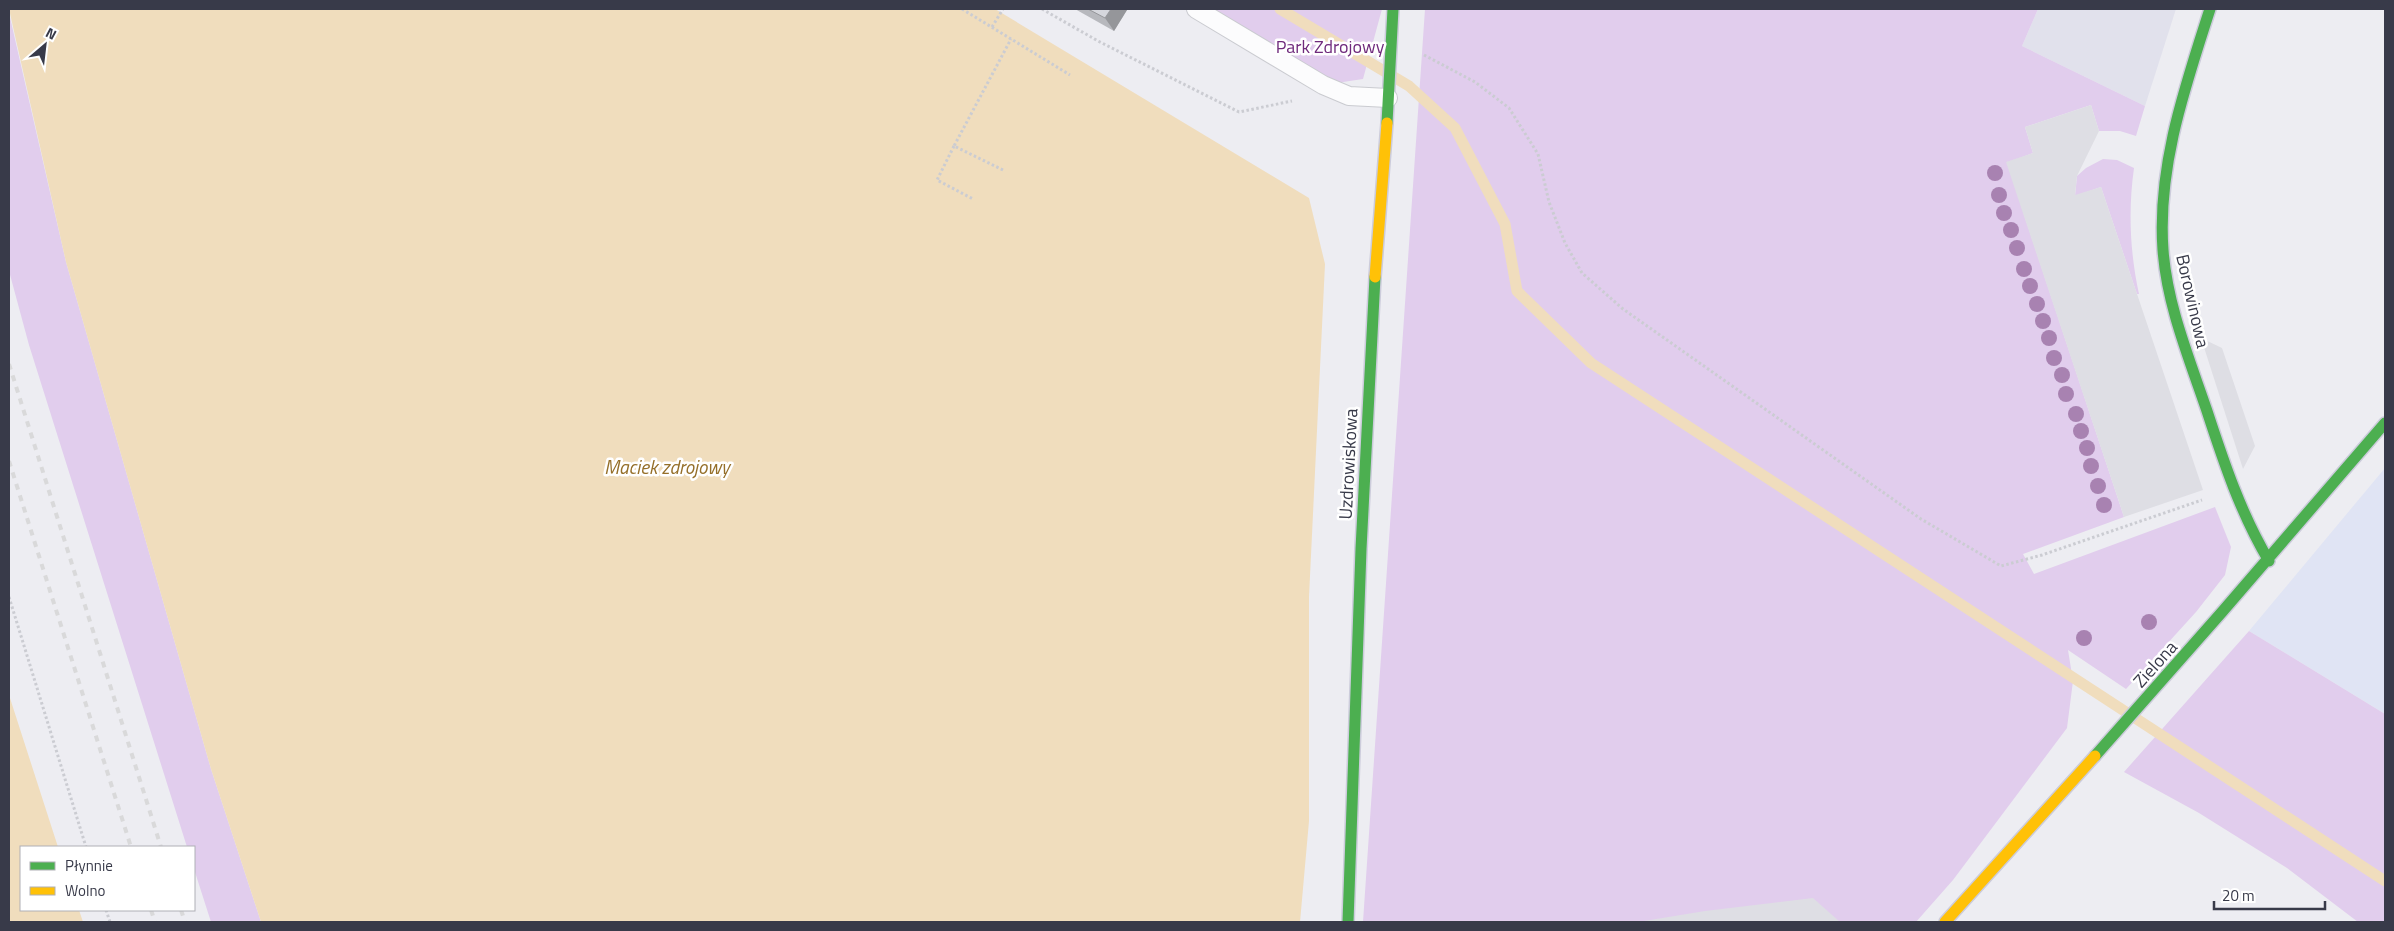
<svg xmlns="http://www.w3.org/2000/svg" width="2394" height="931" viewBox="0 0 2394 931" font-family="'Titillium Web',sans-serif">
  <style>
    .residential { fill: #e1e1ec }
    .commercial { fill: #e0e4f4 }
    .green { fill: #e1cded }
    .parking { fill: #dedee4 }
    .water { fill: #f0ddbd }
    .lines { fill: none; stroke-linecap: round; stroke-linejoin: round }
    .stream { stroke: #f0ddbd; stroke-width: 11 }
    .lane-casing { stroke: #cacbd0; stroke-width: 20 }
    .fast-casing { stroke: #ccccdb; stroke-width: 14 }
    .slow-casing { stroke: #ccccdb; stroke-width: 14 }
    .path { stroke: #cbccd2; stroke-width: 3; stroke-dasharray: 2.5 2.5; stroke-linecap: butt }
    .lane { stroke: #fcfcfd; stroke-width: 18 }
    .fast { stroke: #4caf50; stroke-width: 11 }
    .slow { stroke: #ffc107; stroke-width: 11 }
    .rail { stroke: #d9d9da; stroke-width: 4; stroke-dasharray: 6 6; stroke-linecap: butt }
    .tree { fill: #a882b1 }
    .wall { fill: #b7b8bd }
    .shaded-wall { fill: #95969a }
    .building { fill: #d5d6dc; stroke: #95969a }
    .labels { text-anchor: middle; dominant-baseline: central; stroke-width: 5; stroke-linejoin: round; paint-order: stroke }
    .park-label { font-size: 18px; fill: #6f2a7c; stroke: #fff }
    .street-label { font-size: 18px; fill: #383a49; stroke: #fff }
    .water-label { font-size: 19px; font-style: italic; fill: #956f29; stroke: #fff }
  </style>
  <rect width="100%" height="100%" fill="#ededf2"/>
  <path class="residential" d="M 2038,9 L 2176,9 L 2145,106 L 2022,46 Z"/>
  <path class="commercial" d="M 2385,468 L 2385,714 L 2249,631 Z"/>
  <path class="green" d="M 1196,9 L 1382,9 L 1363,79 L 1323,85 Z
    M 1425,9 L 2038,9 L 2022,46 L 2145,106 L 2136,136 L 2120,131 L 2099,131 L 2091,105 L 2025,127 L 2033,153 L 2007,163 L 2124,517 L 2023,554 L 2034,574 L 2215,507 L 2231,547 L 2225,575 L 2196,612 L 2126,689 L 2068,650 L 2073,681 L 2067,728 L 1953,880 L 1916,922 L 1363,922 Z
    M 9,13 L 66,262 L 211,769 L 261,922 L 211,922 L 194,869 L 194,847 L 187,847 L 29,345 L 9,271 Z
    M 2103,159 L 2117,160 L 2134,168 C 2128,210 2130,253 2139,294 L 2137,294 L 2101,187 L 2075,196 L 2077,176 L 2086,168 Z
    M 2249,631 L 2385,714 L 2385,922 L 2358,922 L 2287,868 L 2199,813 L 2124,772 Z"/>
  <path class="parking" d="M 2091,105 L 2099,131 L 2077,176 L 2075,195 L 2101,187 L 2203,490 L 2124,517 L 2006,162 L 2033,153 L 2025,127 Z
    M 2201,338 L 2222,348 L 2255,446 L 2243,469 Z
    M 1813,898 L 1840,922 L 1638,922 L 1705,911 Z"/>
  <path class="water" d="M 9,9 L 995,9 L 1309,198 L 1325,264 L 1309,597 L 1309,821 L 1300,922 L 261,922 L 211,769 L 66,262 Z
    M 9,695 L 58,847 L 21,847 L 21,910 L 79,910 L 83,922 L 9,922 Z"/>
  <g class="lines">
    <path class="stream" d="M 1280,9 L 1409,86 L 1455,128 L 1505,224 L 1517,291 L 1591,363 L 2385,881"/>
    <defs>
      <path id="lane" d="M 1196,9 L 1323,85 L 1349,96 L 1388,98"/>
      <path id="fast" d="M 2210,9 C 2185,87 2157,167 2163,250 C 2167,305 2189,358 2207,411 C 2224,463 2241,514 2269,561
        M 1387,123 L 1393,9
        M 2095,756 L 2222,612 L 2385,423
        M 1348,922 L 1361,549 L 1375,277"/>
      <path id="slow" d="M 1375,277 L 1387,123
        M 1945,922 L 2095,756"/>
    </defs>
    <use href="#lane" class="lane-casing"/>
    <use href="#fast" class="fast-casing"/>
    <use href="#slow" class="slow-casing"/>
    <path class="path" d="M 962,9 L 1070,75
      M 1042,9 L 1098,41 L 1239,112 L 1292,101
      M 992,27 L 1003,9
      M 1424,55 L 1475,82 L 1509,108 L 1538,154 L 1549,202 L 1565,243 L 1582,273 L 1623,309 L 1921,519 L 2001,566 L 2042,555 L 2202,500
      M 954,146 L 937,180 L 973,199
      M 1003,170 L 954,146 L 1011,39
      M 9,597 L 86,847
      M 106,910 L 110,922"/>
    <use href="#lane" class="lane"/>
    <use href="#fast" class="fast"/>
    <use href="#slow" class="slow"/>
    <path class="rail" d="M 9,364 L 161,847
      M 9,461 L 131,847
      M 151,910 L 155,922
      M 181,910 L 185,922"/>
  </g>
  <g class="tree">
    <circle cx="1995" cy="173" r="8"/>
    <circle cx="1999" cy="195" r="8"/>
    <circle cx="2004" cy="213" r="8"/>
    <circle cx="2011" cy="230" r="8"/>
    <circle cx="2017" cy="248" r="8"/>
    <circle cx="2024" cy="269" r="8"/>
    <circle cx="2030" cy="286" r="8"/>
    <circle cx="2037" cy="304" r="8"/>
    <circle cx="2043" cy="321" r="8"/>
    <circle cx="2049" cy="338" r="8"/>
    <circle cx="2054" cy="358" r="8"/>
    <circle cx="2062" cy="375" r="8"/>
    <circle cx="2066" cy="394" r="8"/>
    <circle cx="2076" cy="414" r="8"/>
    <circle cx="2081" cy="431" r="8"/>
    <circle cx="2087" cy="448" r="8"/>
    <circle cx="2091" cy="466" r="8"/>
    <circle cx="2098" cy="486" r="8"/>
    <circle cx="2104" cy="505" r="8"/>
    <circle cx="2149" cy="622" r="8"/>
    <circle cx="2084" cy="638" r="8"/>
  </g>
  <path class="wall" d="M 1075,9 L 1127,9 L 1127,10 L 1114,31 Z"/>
  <path class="shaded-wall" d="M 1111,9 L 1127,9 L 1127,10 L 1114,31 L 1105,18 Z"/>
  <path class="building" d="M 1088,9 L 1111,9 L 1105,18 Z"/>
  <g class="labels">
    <g class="park-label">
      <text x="1330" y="46">Park Zdrojowy</text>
    </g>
    <g class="street-label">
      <text transform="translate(2193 301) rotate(77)">Borowinowa</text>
      <text transform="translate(1348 464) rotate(-87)">Uzdrowiskowa</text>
      <text transform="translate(2155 664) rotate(-48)">Zielona</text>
    </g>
    <g class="water-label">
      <text x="667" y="466">Maciek zdrojowy</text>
    </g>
  </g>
  <rect width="2394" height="931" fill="none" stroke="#383a49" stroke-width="20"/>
  <rect x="20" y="846" width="175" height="65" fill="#ffffff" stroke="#afb0b6"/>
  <rect x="30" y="862" width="25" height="8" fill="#4caf50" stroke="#afb0b6"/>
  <text x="65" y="871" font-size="15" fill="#383a49">Płynnie</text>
  <rect x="30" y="887" width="25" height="8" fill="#ffc107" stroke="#afb0b6"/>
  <text x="65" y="896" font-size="15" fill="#383a49">Wolno</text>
  <g transform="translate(45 45) rotate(28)" stroke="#ffffff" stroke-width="4" paint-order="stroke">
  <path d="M0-4L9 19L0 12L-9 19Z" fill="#383a49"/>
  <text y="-8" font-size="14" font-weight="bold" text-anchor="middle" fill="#383a49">N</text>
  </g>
  <path d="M2214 901v8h111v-8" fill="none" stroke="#383a49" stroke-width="2.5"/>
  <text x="2222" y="901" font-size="15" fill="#383a49" stroke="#ffffff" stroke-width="4" paint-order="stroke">20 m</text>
</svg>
